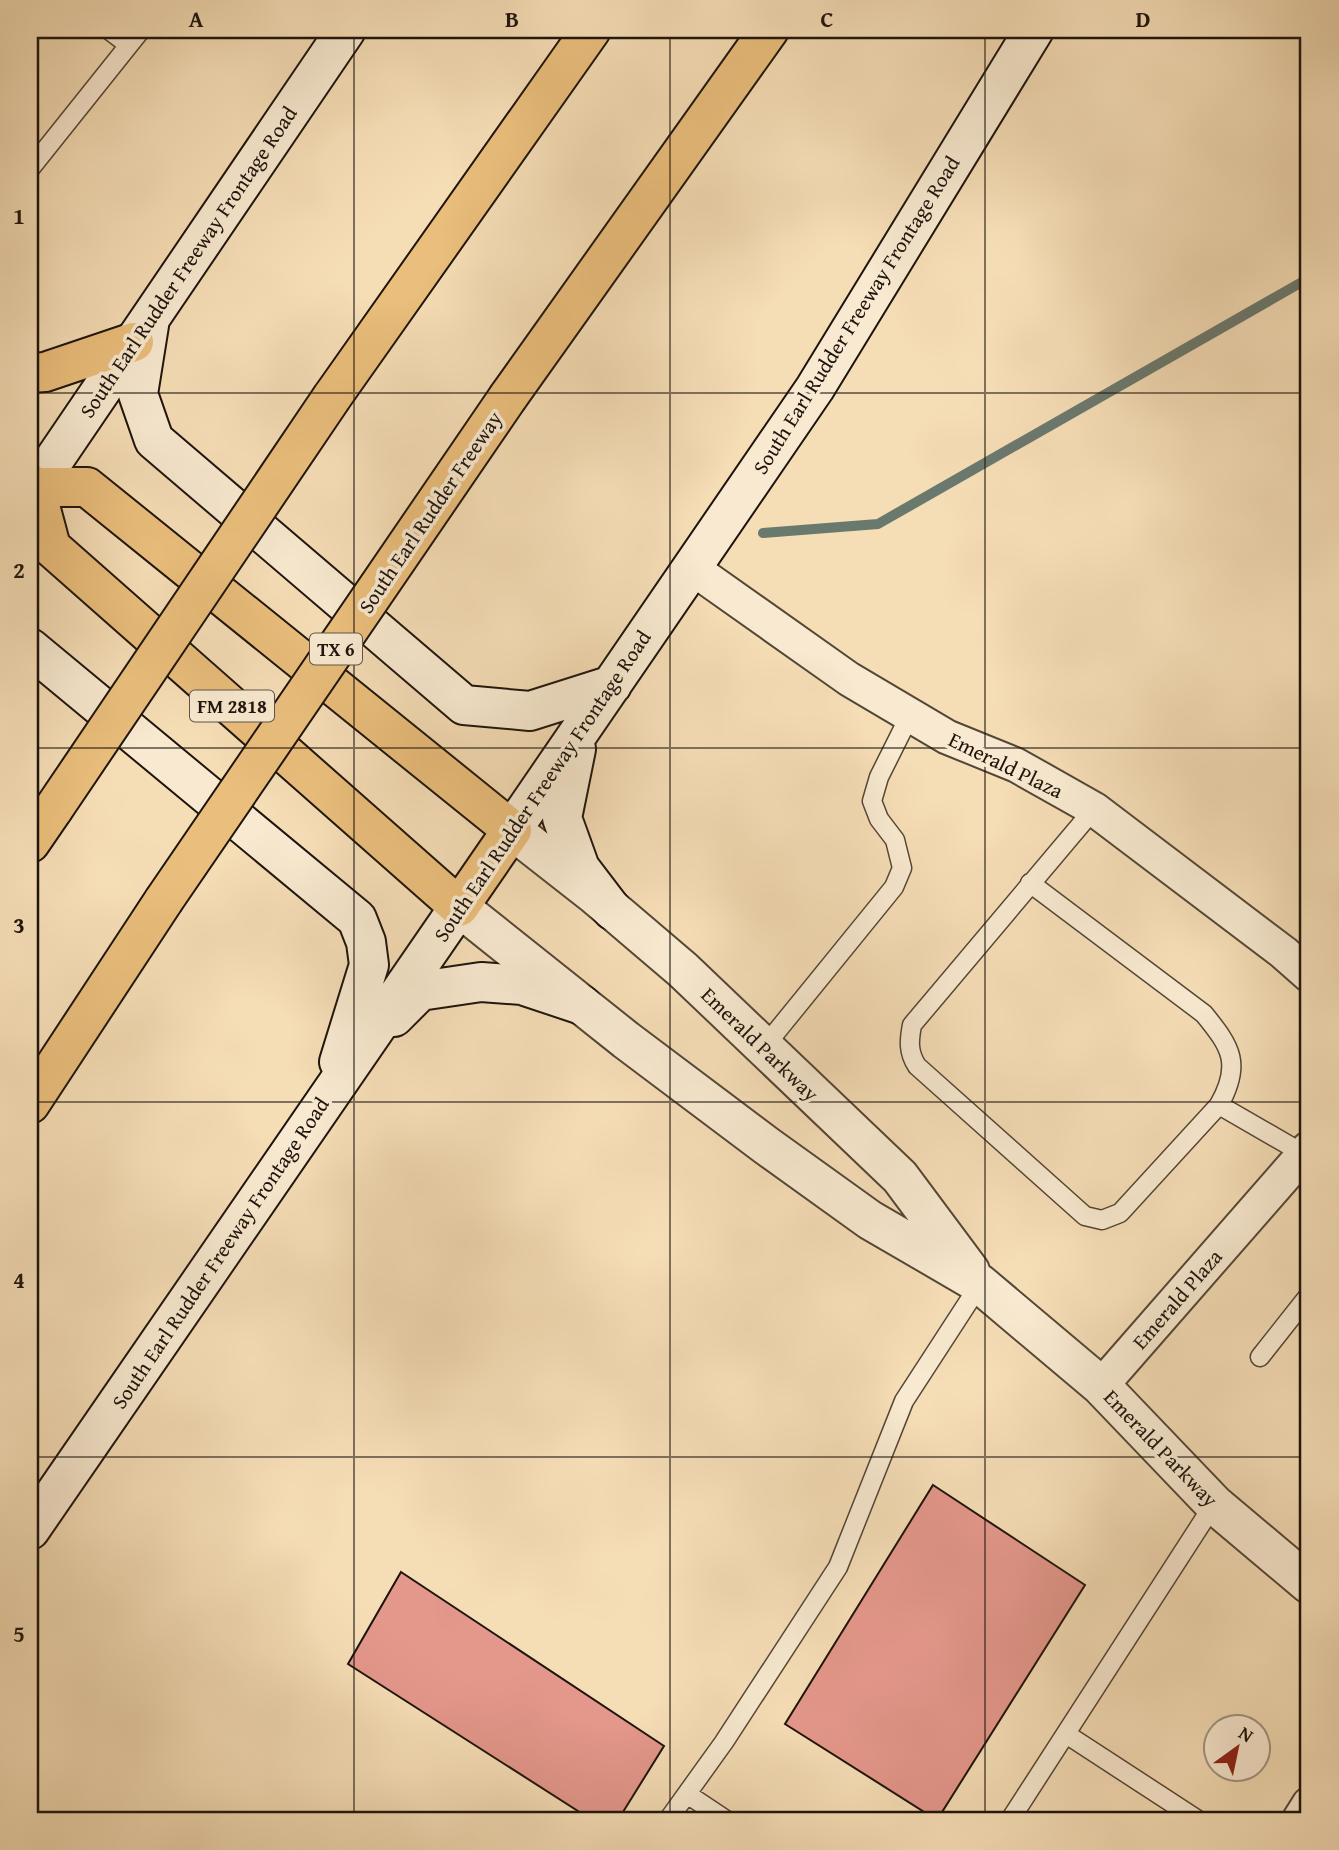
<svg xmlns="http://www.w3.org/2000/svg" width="1339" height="1850" viewBox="0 0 1339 1850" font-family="'Gentium Book Plus',serif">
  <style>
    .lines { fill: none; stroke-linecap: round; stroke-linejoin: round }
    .stream { stroke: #6a796e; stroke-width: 10 }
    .building { fill: #e4978b; stroke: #1e140c; stroke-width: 2 }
    .service-casing { stroke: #544636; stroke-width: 21 }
    .minor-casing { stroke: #544636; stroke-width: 37 }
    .tertiary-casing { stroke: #544636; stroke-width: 42 }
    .secondary-casing { stroke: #1e140c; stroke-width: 42 }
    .primary-casing { stroke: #1e140c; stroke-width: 42 }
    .motorway-casing { stroke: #1e140c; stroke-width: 42 }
    .service { stroke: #f8e9d0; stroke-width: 18 }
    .minor { stroke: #f8e9d0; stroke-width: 33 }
    .tertiary { stroke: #f8e9d0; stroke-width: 38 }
    .secondary { stroke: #f8e9d0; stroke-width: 38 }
    .primary { stroke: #eabe7b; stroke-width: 38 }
    .motorway { stroke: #eabe7b; stroke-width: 38 }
    .motorway-bridge-casing { stroke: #1e140c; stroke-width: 42; stroke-linecap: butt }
    .motorway-bridge { stroke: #eabe7b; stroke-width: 38 }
    .grid { fill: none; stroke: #1e140c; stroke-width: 2; stroke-opacity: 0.55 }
    .labels { text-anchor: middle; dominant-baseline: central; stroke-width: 7; stroke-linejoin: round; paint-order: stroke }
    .shield { fill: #f8e9d0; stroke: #5f5447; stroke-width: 2 }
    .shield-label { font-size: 19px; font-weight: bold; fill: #1e140c }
    .street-label { font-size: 21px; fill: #1e140c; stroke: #f8e9d0 }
    .neatline { fill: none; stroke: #1e140c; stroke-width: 2.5 }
    .grid-label { font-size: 23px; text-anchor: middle; font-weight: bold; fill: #1e140c }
  </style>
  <rect width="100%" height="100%" fill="#f5ddb6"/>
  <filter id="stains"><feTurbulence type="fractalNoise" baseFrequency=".00286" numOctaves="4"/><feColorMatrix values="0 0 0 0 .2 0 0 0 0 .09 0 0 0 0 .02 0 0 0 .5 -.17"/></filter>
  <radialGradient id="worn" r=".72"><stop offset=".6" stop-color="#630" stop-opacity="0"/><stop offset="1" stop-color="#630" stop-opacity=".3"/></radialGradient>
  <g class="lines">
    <path class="stream" d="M 763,533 L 878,524 L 1309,278"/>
  </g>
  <path class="building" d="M 933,1485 L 1085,1585 L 937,1820 L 785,1724 Z
    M 401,1572 L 664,1746 L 618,1820 L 592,1820 L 348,1664 Z"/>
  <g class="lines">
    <defs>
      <path id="service" d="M 109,30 L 129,45
        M 30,169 L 141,30
        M 1030,883 L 1204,1014 C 1231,1047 1242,1064 1219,1105 L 1120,1213 L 1102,1220 L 1085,1216 L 917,1066 C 908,1052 909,1041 912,1025 L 1094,809
        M 764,1047 L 894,887 L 902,868 L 895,840 L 879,819 L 872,801 L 879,777 L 910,715
        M 1219,1105 L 1309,1157
        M 1260,1357 L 1309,1295
        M 1066,1734 L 1198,1820
        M 687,1794 L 726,1820
        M 668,1820 L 724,1742 L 838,1567 L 904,1401 L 980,1284
        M 1010,1820 L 1214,1504"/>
      <path id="minor" d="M 692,568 L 849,679 L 947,737 L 1016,765 L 1094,809 L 1284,953 L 1309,975
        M 1101,1386 L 1309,1148
        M 1299,1820 L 1309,1804"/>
      <path id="tertiary" d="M 512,830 L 595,895 L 683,970 L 900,1177 L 970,1271
        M 459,907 L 626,1040 L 767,1146 L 870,1220 L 980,1284 L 1101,1386 L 1214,1504 L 1309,1584"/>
      <path id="secondary" d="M 150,319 L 138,394 L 154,440 L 464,705 L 530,711 L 612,685
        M 30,495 L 346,30
        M 30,648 L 357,919 L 366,942 L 369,965 L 339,1062
        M 576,749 L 562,818 L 580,868 L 612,910
        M 512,830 L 815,388 L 1034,30
        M 394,1017 L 420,991 L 481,982 L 522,985 L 582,1005
        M 30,1530 L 459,907"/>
      <path id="primary" d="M 30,373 L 45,372 L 134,342
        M 30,483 L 35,487 L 51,547 L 459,907 L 512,830 L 87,487 L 35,487"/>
      <path id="motorway" d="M 332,397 L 591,30
        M 508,397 L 769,30
        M 30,843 L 54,808
        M 30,1104 L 164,900"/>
    </defs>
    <use href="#service" class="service-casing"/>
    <use href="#minor" class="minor-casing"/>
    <use href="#tertiary" class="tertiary-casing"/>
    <use href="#secondary" class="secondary-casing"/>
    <use href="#primary" class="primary-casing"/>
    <use href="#motorway" class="motorway-casing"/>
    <use href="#service" class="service"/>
    <use href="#minor" class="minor"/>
    <use href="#tertiary" class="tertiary"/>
    <use href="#secondary" class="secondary"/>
    <use href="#primary" class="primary"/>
    <use href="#motorway" class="motorway"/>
    <defs>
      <path id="motorway-bridge" d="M 54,808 L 332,397
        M 164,900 L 508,397"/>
    </defs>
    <use href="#motorway-bridge" class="motorway-bridge-casing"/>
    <use href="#motorway-bridge" class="motorway-bridge"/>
  </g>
  <path class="grid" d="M 354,30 L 354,1820M 670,30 L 670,1820M 985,30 L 985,1820M 30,393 L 1309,393M 30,748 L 1309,748M 30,1102 L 1309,1102M 30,1457 L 1309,1457"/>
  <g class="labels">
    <g class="shield">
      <rect x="310" y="633.5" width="52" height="31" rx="5"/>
      <rect x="190" y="690.5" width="84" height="31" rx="5"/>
    </g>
    <g class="shield-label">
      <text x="336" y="649">TX 6</text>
      <text x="232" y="706">FM 2818</text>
    </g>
    <g class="street-label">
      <text transform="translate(188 262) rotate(-56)">South Earl Rudder Freeway Frontage Road</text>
      <text transform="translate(856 315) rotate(-58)">South Earl Rudder Freeway Frontage Road</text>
      <text transform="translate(430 512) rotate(-56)">South Earl Rudder Freeway</text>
      <text transform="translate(1006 765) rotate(26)">Emerald Plaza</text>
      <text transform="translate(542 786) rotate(-56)">South Earl Rudder Freeway Frontage Road</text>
      <text transform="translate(760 1044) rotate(44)">Emerald Parkway</text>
      <text transform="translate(220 1253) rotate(-56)">South Earl Rudder Freeway Frontage Road</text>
      <text transform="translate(1177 1299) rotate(-49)">Emerald Plaza</text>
      <text transform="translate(1161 1448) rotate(46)">Emerald Parkway</text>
    </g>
  </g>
  <rect width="1339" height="1850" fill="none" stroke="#f5ddb6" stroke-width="77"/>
  <g transform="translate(1237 1748) rotate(33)"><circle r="33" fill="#f8e9d0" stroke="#a19482" stroke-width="2"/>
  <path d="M0-5L12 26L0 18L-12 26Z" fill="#8f2418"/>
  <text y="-10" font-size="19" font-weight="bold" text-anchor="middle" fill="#1e140c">N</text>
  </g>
  <rect x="38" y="38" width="1262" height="1774" class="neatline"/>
  <g class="grid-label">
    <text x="196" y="27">A</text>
    <text x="512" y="27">B</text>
    <text x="827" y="27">C</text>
    <text x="1143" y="27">D</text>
    <text x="19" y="224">1</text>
    <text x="19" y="578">2</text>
    <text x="19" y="933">3</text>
    <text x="19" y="1288">4</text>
    <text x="19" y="1642">5</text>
  </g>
  <rect width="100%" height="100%" filter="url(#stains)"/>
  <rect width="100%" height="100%" fill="url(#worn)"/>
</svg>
